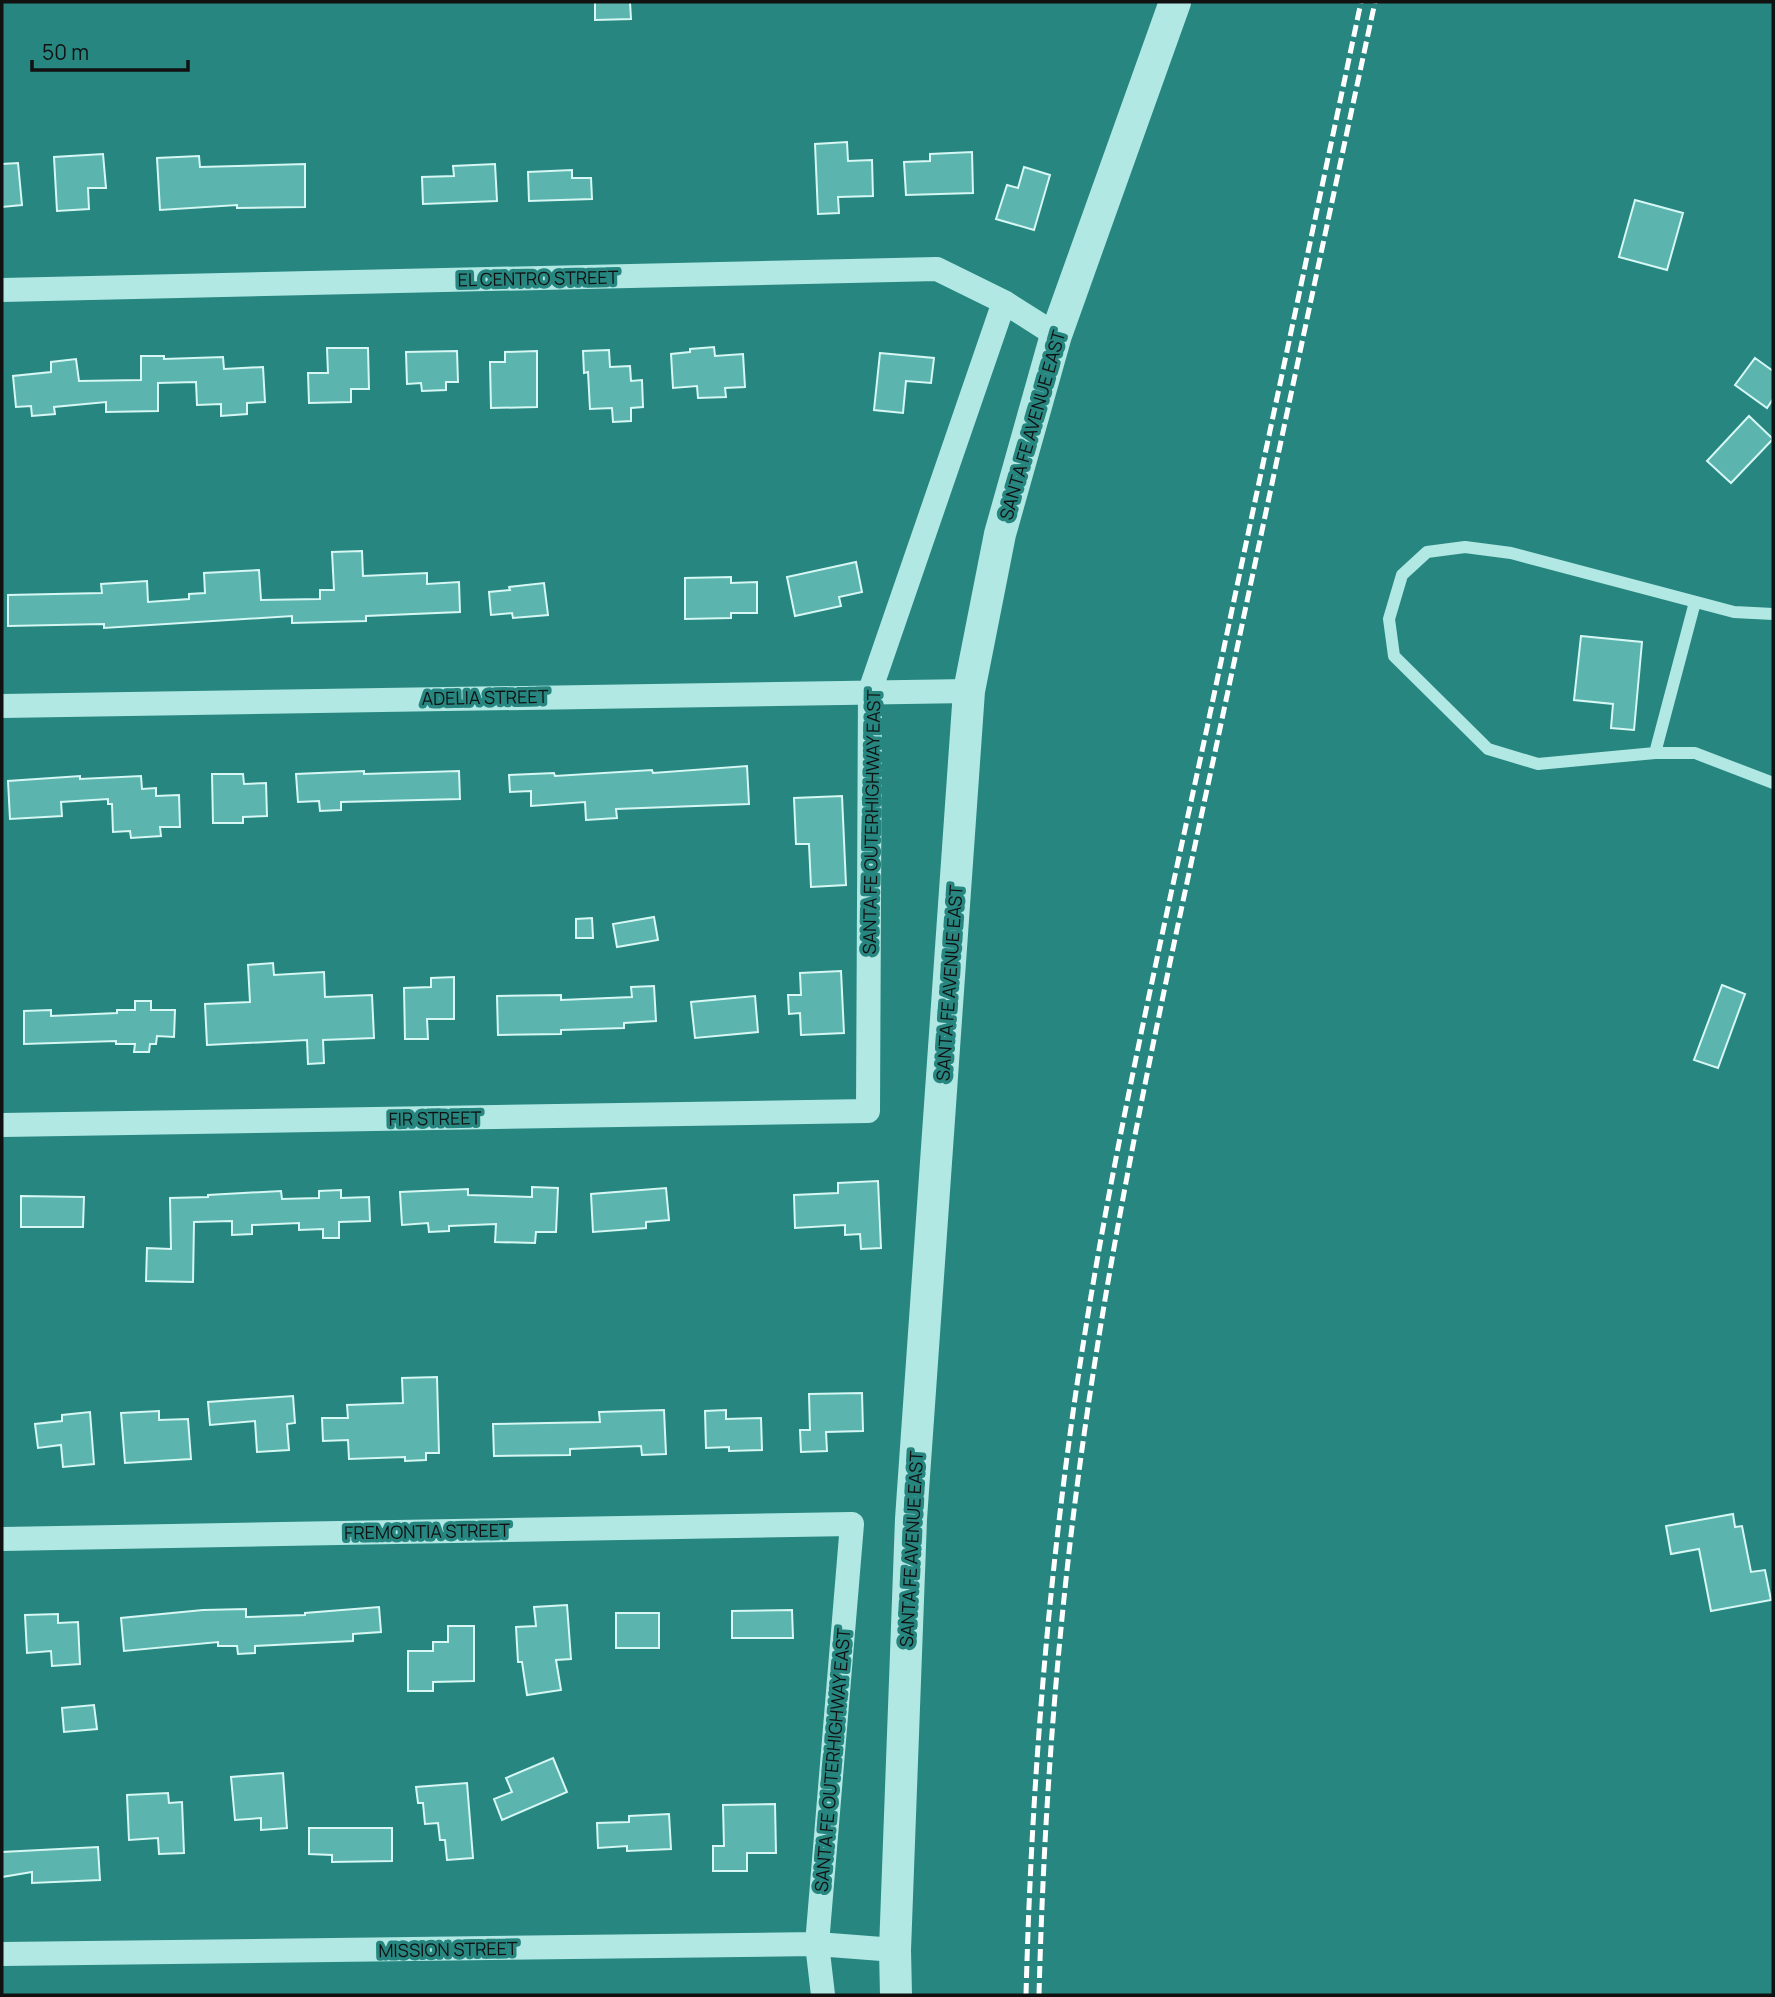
<svg xmlns="http://www.w3.org/2000/svg" width="1775" height="1997" viewBox="0 0 1775 1997" font-family="Manrope,sans-serif">
  <style>
    .building { fill: #5bb4ad; stroke: #d6f7f4; stroke-width: 2 }
    .lines { fill: none; stroke-linecap: round; stroke-linejoin: round }
    .service { stroke: #b2e8e4; stroke-width: 12 }
    .minor { stroke: #b2e8e4; stroke-width: 24 }
    .tertiary { stroke: #b2e8e4; stroke-width: 32 }
    .rail { stroke: #fff; stroke-width: 5; stroke-dasharray: 12 5; stroke-linecap: butt }
    .labels { text-anchor: middle; dominant-baseline: central; stroke-width: 7; stroke-linejoin: round; paint-order: stroke }
    .street-label { font-size: 18px; fill: #111; stroke: #278780 }
  </style>
  <rect width="100%" height="100%" fill="#278780"/>
  <path class="building" d="M 595,2 L 630,2 L 631,19 L 595,20 Z
    M 847,142 L 848,161 L 872,160 L 873,196 L 838,197 L 839,213 L 818,214 L 815,144 Z
    M 972,152 L 973,193 L 906,195 L 904,162 L 930,161 L 930,154 Z
    M 103,154 L 106,188 L 88,188 L 89,209 L 57,211 L 54,157 Z
    M 199,156 L 200,167 L 305,164 L 305,207 L 237,208 L 237,205 L 160,210 L 157,158 Z
    M 18,163 L 22,205 L 2,207 L 2,164 Z
    M 495,164 L 497,201 L 423,204 L 422,177 L 454,176 L 453,166 Z
    M 1024,167 L 1050,175 L 1034,230 L 996,219 L 1007,185 L 1018,188 Z
    M 572,170 L 572,178 L 591,178 L 592,199 L 529,201 L 528,172 Z
    M 1635,200 L 1683,213 L 1667,270 L 1619,257 Z
    M 714,347 L 715,356 L 743,354 L 745,387 L 725,388 L 726,397 L 698,398 L 697,386 L 673,388 L 671,354 L 690,352 L 690,349 Z
    M 327,348 L 368,348 L 369,389 L 351,389 L 351,402 L 309,403 L 308,373 L 328,373 Z
    M 609,350 L 610,367 L 630,366 L 631,381 L 642,380 L 643,407 L 631,408 L 631,421 L 613,422 L 612,408 L 590,409 L 588,372 L 584,373 L 583,351 Z
    M 457,351 L 458,382 L 446,382 L 446,390 L 422,391 L 421,383 L 407,384 L 406,352 Z
    M 537,351 L 537,407 L 491,408 L 490,362 L 505,362 L 505,352 Z
    M 880,353 L 934,358 L 931,383 L 906,381 L 903,413 L 874,410 Z
    M 141,356 L 164,356 L 164,359 L 223,357 L 224,369 L 263,367 L 265,402 L 247,403 L 247,414 L 221,416 L 221,404 L 197,405 L 196,382 L 158,383 L 158,411 L 106,412 L 106,402 L 54,407 L 55,414 L 32,416 L 31,406 L 16,407 L 13,376 L 51,372 L 51,362 L 76,359 L 79,381 L 141,380 Z
    M 1755,358 L 1773,371 L 1773,399 L 1767,408 L 1735,385 Z
    M 1749,416 L 1773,439 L 1731,483 L 1707,461 Z
    M 362,551 L 363,576 L 427,573 L 427,584 L 459,582 L 460,612 L 366,616 L 366,621 L 292,623 L 292,616 L 104,628 L 104,624 L 8,626 L 8,595 L 102,593 L 101,584 L 147,581 L 148,602 L 189,599 L 189,594 L 205,593 L 204,573 L 259,570 L 261,600 L 320,599 L 320,590 L 334,590 L 332,552 Z
    M 856,562 L 862,592 L 839,597 L 841,606 L 795,616 L 787,577 Z
    M 731,577 L 731,583 L 757,582 L 757,613 L 731,613 L 731,618 L 685,619 L 685,578 Z
    M 544,583 L 548,615 L 513,618 L 512,613 L 491,615 L 489,592 L 510,590 L 509,587 Z
    M 1581,636 L 1642,642 L 1634,730 L 1611,728 L 1613,704 L 1574,700 Z
    M 747,766 L 749,804 L 616,809 L 617,818 L 586,820 L 585,802 L 531,806 L 531,791 L 510,792 L 509,775 L 554,773 L 555,776 L 652,770 L 653,773 Z
    M 364,771 L 364,774 L 459,771 L 460,799 L 341,802 L 341,810 L 320,811 L 319,801 L 298,802 L 296,774 Z
    M 212,774 L 243,774 L 244,784 L 266,783 L 267,816 L 243,817 L 243,823 L 213,823 Z
    M 80,776 L 80,779 L 141,776 L 142,789 L 156,788 L 156,796 L 179,795 L 180,827 L 160,827 L 161,836 L 131,838 L 130,831 L 113,832 L 112,804 L 108,804 L 108,799 L 61,802 L 62,816 L 10,819 L 8,781 Z
    M 842,796 L 846,885 L 811,887 L 809,844 L 796,844 L 794,798 Z
    M 654,917 L 658,940 L 617,947 L 613,924 Z
    M 592,918 L 593,938 L 576,938 L 576,919 Z
    M 273,963 L 274,975 L 324,972 L 325,997 L 372,995 L 374,1038 L 323,1040 L 324,1063 L 308,1064 L 307,1040 L 207,1045 L 205,1004 L 250,1002 L 248,965 Z
    M 841,971 L 844,1033 L 801,1035 L 800,1013 L 789,1014 L 788,995 L 801,995 L 800,973 Z
    M 454,977 L 454,1019 L 427,1019 L 428,1039 L 405,1039 L 404,988 L 431,987 L 431,978 Z
    M 1722,985 L 1745,994 L 1718,1068 L 1694,1060 Z
    M 654,986 L 656,1021 L 624,1023 L 624,1028 L 561,1030 L 561,1034 L 498,1035 L 497,996 L 561,995 L 561,1000 L 632,997 L 631,987 Z
    M 755,996 L 758,1032 L 695,1038 L 691,1002 Z
    M 135,1001 L 151,1001 L 151,1010 L 175,1010 L 174,1037 L 157,1036 L 156,1044 L 150,1044 L 149,1052 L 134,1052 L 135,1044 L 116,1044 L 116,1041 L 24,1044 L 24,1011 L 51,1010 L 51,1016 L 117,1013 L 117,1010 L 135,1010 Z
    M 878,1181 L 881,1248 L 861,1249 L 860,1234 L 845,1235 L 845,1225 L 795,1228 L 794,1195 L 838,1193 L 838,1183 Z
    M 532,1187 L 558,1188 L 556,1232 L 536,1232 L 535,1243 L 495,1242 L 496,1224 L 449,1226 L 449,1231 L 429,1232 L 428,1223 L 402,1225 L 400,1192 L 468,1189 L 468,1195 L 532,1197 Z
    M 666,1188 L 669,1220 L 646,1222 L 646,1228 L 593,1232 L 591,1194 Z
    M 341,1190 L 341,1198 L 369,1197 L 370,1221 L 339,1222 L 339,1238 L 323,1238 L 323,1229 L 299,1230 L 299,1223 L 252,1225 L 252,1234 L 232,1235 L 232,1221 L 194,1222 L 193,1282 L 146,1281 L 147,1248 L 171,1249 L 170,1198 L 208,1197 L 208,1195 L 281,1191 L 282,1199 L 319,1198 L 319,1191 Z
    M 21,1196 L 84,1197 L 83,1227 L 21,1227 Z
    M 437,1377 L 439,1453 L 426,1453 L 426,1460 L 405,1461 L 405,1457 L 349,1459 L 348,1440 L 323,1441 L 322,1418 L 348,1418 L 347,1405 L 403,1403 L 402,1378 Z
    M 862,1393 L 863,1431 L 826,1432 L 827,1451 L 801,1452 L 800,1430 L 810,1430 L 809,1394 Z
    M 293,1396 L 295,1423 L 287,1424 L 289,1450 L 257,1452 L 255,1421 L 210,1425 L 208,1402 Z
    M 664,1410 L 666,1454 L 642,1455 L 641,1446 L 570,1449 L 570,1455 L 494,1456 L 493,1424 L 600,1422 L 599,1412 Z
    M 726,1410 L 726,1419 L 761,1418 L 762,1450 L 729,1451 L 729,1447 L 706,1448 L 705,1411 Z
    M 159,1411 L 159,1420 L 188,1419 L 191,1459 L 125,1463 L 121,1413 Z
    M 90,1412 L 94,1464 L 63,1467 L 61,1445 L 38,1448 L 35,1424 L 62,1421 L 62,1415 Z
    M 1733,1514 L 1735,1527 L 1742,1526 L 1751,1572 L 1765,1570 L 1771,1600 L 1711,1611 L 1699,1549 L 1671,1554 L 1666,1526 Z
    M 567,1605 L 571,1659 L 556,1660 L 561,1690 L 527,1695 L 522,1662 L 518,1662 L 516,1627 L 536,1626 L 534,1607 Z
    M 379,1607 L 381,1632 L 353,1634 L 353,1641 L 255,1646 L 255,1653 L 238,1654 L 237,1646 L 218,1646 L 218,1642 L 124,1651 L 121,1618 L 203,1610 L 246,1609 L 246,1617 L 305,1615 L 305,1613 Z
    M 792,1610 L 793,1638 L 732,1638 L 732,1611 Z
    M 616,1613 L 659,1613 L 659,1648 L 616,1648 Z
    M 58,1614 L 58,1623 L 78,1622 L 80,1664 L 52,1666 L 51,1651 L 27,1653 L 25,1615 Z
    M 448,1626 L 474,1626 L 474,1681 L 433,1682 L 433,1691 L 408,1691 L 408,1651 L 433,1651 L 433,1642 L 448,1642 Z
    M 94,1705 L 97,1729 L 64,1732 L 62,1708 Z
    M 553,1758 L 567,1792 L 502,1820 L 494,1799 L 512,1792 L 506,1778 Z
    M 283,1773 L 287,1828 L 261,1830 L 261,1818 L 235,1820 L 231,1777 Z
    M 467,1783 L 473,1858 L 447,1860 L 445,1840 L 440,1840 L 438,1823 L 425,1824 L 423,1803 L 418,1803 L 416,1787 Z
    M 168,1793 L 169,1803 L 182,1802 L 184,1853 L 159,1854 L 158,1838 L 129,1840 L 127,1795 Z
    M 775,1804 L 776,1853 L 747,1853 L 747,1871 L 713,1871 L 713,1846 L 724,1846 L 723,1805 Z
    M 669,1814 L 671,1849 L 627,1851 L 627,1846 L 598,1848 L 597,1823 L 629,1822 L 629,1816 Z
    M 309,1828 L 392,1828 L 392,1861 L 332,1862 L 332,1855 L 309,1854 Z
    M 98,1847 L 100,1880 L 32,1883 L 32,1872 L 2,1877 L 2,1852 Z"/>
  <g class="lines">
    <path class="service" d="M 1773,614 L 1734,612 L 1511,553 L 1465,547 L 1427,552 L 1402,575 L 1389,619 L 1394,656 L 1488,749 L 1538,764 L 1655,753 L 1695,753 L 1773,783
      M 1655,753 L 1695,602"/>
    <path class="minor" d="M 2,290 L 937,269 L 1004,302 L 1056,335
      M 2,706 L 969,691
      M 2,1125 L 868,1111 L 870,691 L 1004,302
      M 2,1539 L 852,1524 L 817,1944 L 823,1995
      M 2,1954 L 817,1944 L 895,1950"/>
    <path class="tertiary" d="M 896,1995 L 895,1950 L 911,1519 L 969,691 L 1000,534 L 1056,335 L 1175,2"/>
    <path class="rail" d="M 1026,1995 C 1031,1805 1045,1616 1071,1427 C 1103,1192 1157,960 1207,728 C 1258,486 1310,244 1361,2
      M 1039,1995 C 1044,1805 1058,1616 1085,1428 C 1118,1196 1169,967 1218,738 C 1270,493 1322,247 1375,2"/>
  </g>
  <g class="labels">
    <g class="street-label">
      <text transform="translate(538 278) rotate(-1)">EL CENTRO STREET</text>
      <text transform="translate(1032 425) rotate(-74)">SANTA FE AVENUE EAST</text>
      <text transform="translate(485 697) rotate(-1)">ADELIA STREET</text>
      <text transform="translate(871 822) rotate(-89)">SANTA FE OUTERHIGHWAY EAST</text>
      <text transform="translate(949 983) rotate(-86)">SANTA FE AVENUE EAST</text>
      <text transform="translate(435 1118) rotate(-1)">FIR STREET</text>
      <text transform="translate(427 1531) rotate(-1)">FREMONTIA STREET</text>
      <text transform="translate(911 1549) rotate(-87)">SANTA FE AVENUE EAST</text>
      <text transform="translate(832 1760) rotate(-85)">SANTA FE OUTERHIGHWAY EAST</text>
      <text transform="translate(448 1949) rotate(-1)">MISSION STREET</text>
    </g>
  </g>
  <rect width="1775" height="1997" fill="none" stroke="#111111" stroke-width="7"/>
  <path d="M32 60v10h156v-10" fill="none" stroke="#111111" stroke-width="3.5"/>
  <text x="42" y="60" font-size="21" fill="#111111" stroke="#278780" stroke-width="5" paint-order="stroke">50 m</text>
</svg>
